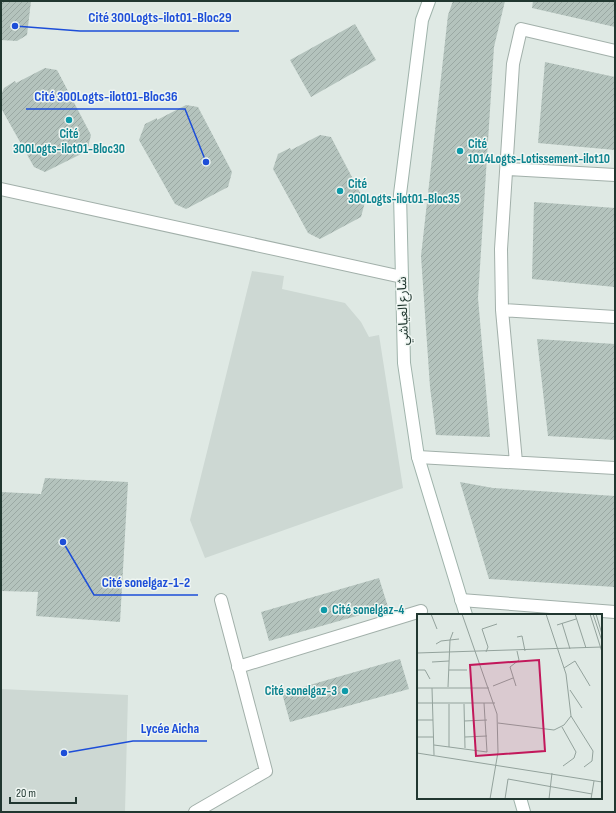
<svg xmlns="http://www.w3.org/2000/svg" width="616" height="813" viewBox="0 0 616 813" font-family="'Sofia Sans Condensed','Noto Sans Arabic',sans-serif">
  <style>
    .built { fill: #cdd8d3 }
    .building { fill: url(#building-hatch) }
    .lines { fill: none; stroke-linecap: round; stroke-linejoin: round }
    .street-casing { stroke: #a2b0aa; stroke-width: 14 }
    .secondary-casing { stroke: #9fb3ab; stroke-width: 14 }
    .street { stroke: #fff; stroke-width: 12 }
    .secondary { stroke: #fff; stroke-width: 12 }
    .culture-dot { fill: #0f9aa8; stroke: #eff6f2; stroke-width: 1.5 }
    .labels { text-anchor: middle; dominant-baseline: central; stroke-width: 3; stroke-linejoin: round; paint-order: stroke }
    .culture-label { font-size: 13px; font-weight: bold; fill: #0d838f; stroke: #eff6f2; text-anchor: start }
    .street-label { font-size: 13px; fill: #213730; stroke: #eff6f2 }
    .inset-road { fill: none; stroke: #93a29c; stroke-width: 1 }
    .view { fill: #c2185b; fill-opacity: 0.15; stroke: #c2185b; stroke-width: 2 }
    .inset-edge { fill: none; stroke: #213730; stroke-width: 2 }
    .leader { fill: none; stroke: #1d4ed8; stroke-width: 1.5 }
    .callout-dot { fill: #1d4ed8; stroke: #eff6f2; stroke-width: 1.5 }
    .callout-label { font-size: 14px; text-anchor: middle; font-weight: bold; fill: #1d4ed8; stroke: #eff6f2; stroke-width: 3; stroke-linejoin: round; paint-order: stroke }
  </style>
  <defs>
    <pattern id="building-hatch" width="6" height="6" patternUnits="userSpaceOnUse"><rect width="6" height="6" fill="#b4c3bd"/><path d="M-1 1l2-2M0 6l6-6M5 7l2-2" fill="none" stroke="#9aa8a3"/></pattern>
  </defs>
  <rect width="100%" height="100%" fill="#dfe9e4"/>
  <path class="built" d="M 252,271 L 284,276 L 282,289 L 345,303 L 361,322 L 369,337 L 379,335 L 403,488 L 205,558 L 190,520 Z
    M 1,689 L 128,695 L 125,812 L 1,812 Z"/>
  <path class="building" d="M 1,1 L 31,1 L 27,35 L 17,41 L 1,40 Z
    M 453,1 L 505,1 L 494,47 L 478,298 L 490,437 L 436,435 L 430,387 L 421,256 L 448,15 Z
    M 533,1 L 615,1 L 615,27 L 532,8 Z
    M 355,24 L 376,60 L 311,97 L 290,60 Z
    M 545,62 L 615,77 L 615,150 L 538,143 Z
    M 45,68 L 57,70 L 91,135 L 87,151 L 45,172 L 34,167 L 1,108 L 1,95 L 4,88 L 15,81 L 16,83 Z
    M 186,105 L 198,107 L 232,172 L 228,187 L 186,209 L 175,204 L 139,140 L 145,124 L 157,118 L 157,120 Z
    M 320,135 L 331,137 L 365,202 L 361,217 L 320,239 L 308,233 L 273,169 L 278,154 L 290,148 L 291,150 Z
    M 534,202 L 615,208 L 615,287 L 532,279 Z
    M 537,339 L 615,344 L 615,440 L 548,436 Z
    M 45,478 L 128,482 L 120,622 L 36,616 L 38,592 L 1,591 L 1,492 L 41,494 Z
    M 460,482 L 493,488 L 615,496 L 615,587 L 489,579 Z
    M 379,578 L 388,607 L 269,641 L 261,612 Z
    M 400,659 L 409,689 L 290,722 L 282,693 Z"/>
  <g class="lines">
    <defs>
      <path id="street" d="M 507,169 L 615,175
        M 1,189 L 402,277
        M 502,310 L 615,317
        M 418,457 L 615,468
        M 516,462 L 502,310 L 501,249 L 513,64 L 521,29 L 615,51
        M 461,600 L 615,612
        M 238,667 L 421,611
        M 195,812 L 266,771 L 221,600"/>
      <path id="secondary" d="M 429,1 L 422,20 L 400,194 L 404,363 L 418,457 L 466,615
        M 520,798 L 524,812"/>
    </defs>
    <use href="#street" class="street-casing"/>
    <use href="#secondary" class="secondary-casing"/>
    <use href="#street" class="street"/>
    <use href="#secondary" class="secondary"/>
  </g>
  <g class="culture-dot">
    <circle cx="69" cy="120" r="4"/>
    <circle cx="460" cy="151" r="4"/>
    <circle cx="340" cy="191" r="4"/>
    <circle cx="324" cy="610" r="4"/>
    <circle cx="345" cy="691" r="4"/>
  </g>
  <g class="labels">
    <g class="culture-label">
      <text x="69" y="134" text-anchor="middle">Cité<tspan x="69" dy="15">300Logts-ilot01-Bloc30</tspan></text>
      <text x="468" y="144">Cité<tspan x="468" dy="15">1014Logts-Lotissement-ilot10</tspan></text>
      <text x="348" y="184">Cité<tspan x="348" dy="15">300Logts-ilot01-Bloc35</tspan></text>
      <text x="332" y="610">Cité sonelgaz-4</text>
      <text x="337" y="691" text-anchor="end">Cité sonelgaz-3</text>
    </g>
    <g class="street-label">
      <text transform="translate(403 311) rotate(-92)">شارع العياشي</text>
    </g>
  </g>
  <g transform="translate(417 614)">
    <rect width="185" height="185" fill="#dfe9e4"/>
    <path class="inset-road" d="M 14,0 L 20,15M 45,0 L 80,100 L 81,138 L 73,185M 158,0 L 169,34M 173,0 L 185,38M 176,0 L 185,27M 179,0 L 185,20M 145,9 L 153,35M 140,11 L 159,5M 100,23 L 105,22 L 108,37M 19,30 L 24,27 L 42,25M 69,38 L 71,33 L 65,15 L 80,10M 0,39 L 185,33M 15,48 L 32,47M 147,54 L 158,47 L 173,72M 0,56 L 8,56 L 13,65M 32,56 L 50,56M 76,72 L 96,64M 99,72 L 93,53 L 102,46 L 100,37M 31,73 L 33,26 L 36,18M 0,74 L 72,74M 15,74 L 17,141M 153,76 L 165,94M 0,89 L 78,89M 32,90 L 32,133M 47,90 L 48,134M 154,102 L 176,137 L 175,147 L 167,153M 0,106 L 16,106M 47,107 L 70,106M 81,109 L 137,116 L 147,111 L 154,102 L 149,60 L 129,0M 145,113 L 159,138 L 157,144 L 146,152M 0,123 L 16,123M 48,123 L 70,122M 17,131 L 70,138 L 67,89M 0,139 L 185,168M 88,185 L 91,165 L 175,180M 132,185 L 135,159M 174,185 L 177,167"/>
    <path class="view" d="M 122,46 L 128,137 L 59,142 L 53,51 Z"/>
    <rect width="185" height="185" class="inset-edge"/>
  </g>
  <path class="leader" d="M15 26L80 31H239M206 162L185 109H26M63 542L94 595H198M64 753L133 741H207"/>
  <g class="callout-dot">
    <circle cx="15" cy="26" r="4"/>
    <circle cx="206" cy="162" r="4"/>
    <circle cx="63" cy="542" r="4"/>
    <circle cx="64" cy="753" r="4"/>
  </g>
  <g class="callout-label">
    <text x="160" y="22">Cité 300Logts-ilot01-Bloc29</text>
    <text x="106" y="101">Cité 300Logts-ilot01-Bloc36</text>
    <text x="146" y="587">Cité sonelgaz-1-2</text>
    <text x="170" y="733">Lycée Aicha</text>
  </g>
  <rect width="616" height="813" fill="none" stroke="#213730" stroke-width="4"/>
  <path d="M10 797v6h66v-6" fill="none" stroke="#213730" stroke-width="2"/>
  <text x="16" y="797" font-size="12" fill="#213730" stroke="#eff6f2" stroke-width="3" paint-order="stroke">20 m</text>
</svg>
